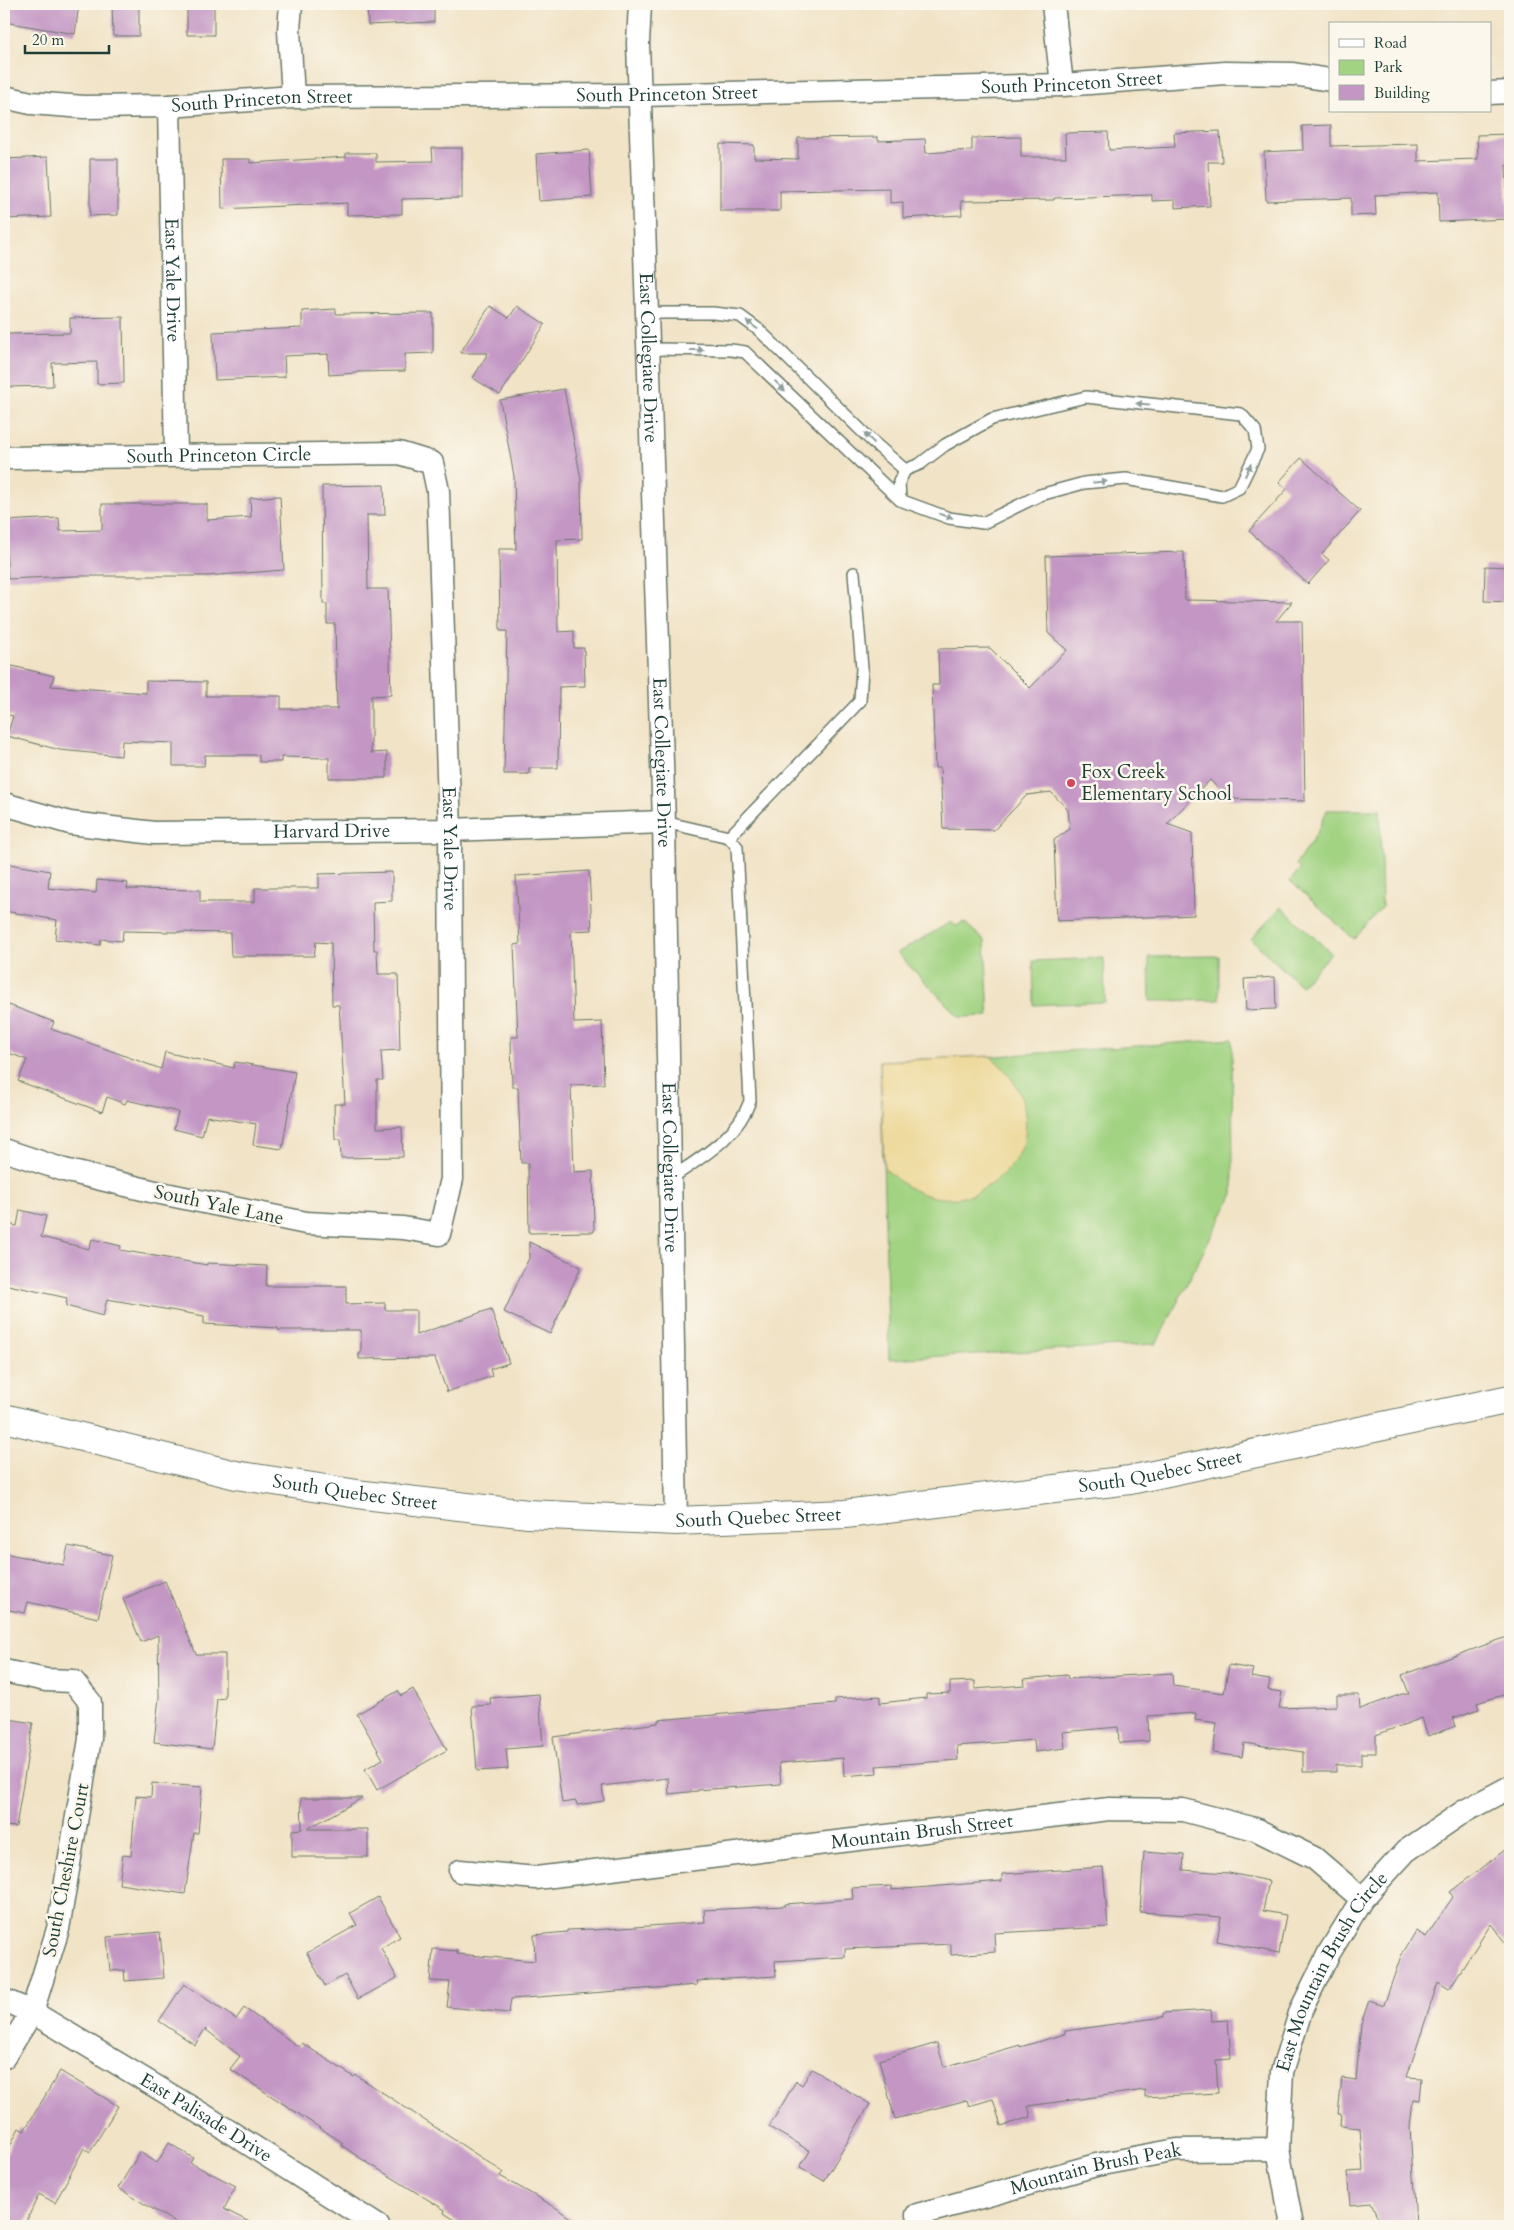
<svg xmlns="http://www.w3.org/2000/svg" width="1514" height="2230" viewBox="0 0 1514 2230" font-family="Cardo,serif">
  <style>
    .green { fill: #a2d382; stroke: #60885b }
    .sand { fill: #eeda9e; stroke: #868c69 }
    .building { fill: #c396c4 }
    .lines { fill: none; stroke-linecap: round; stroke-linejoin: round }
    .lane-casing { stroke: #687767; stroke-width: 14 }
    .street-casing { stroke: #687767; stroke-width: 25 }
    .primary-casing { stroke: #687767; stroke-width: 30 }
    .lane { stroke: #fff; stroke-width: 11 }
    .street { stroke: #fff; stroke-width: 22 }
    .primary { stroke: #fff; stroke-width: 28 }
    .oneway { fill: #8f9e9a }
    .poi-dot { fill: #d1495b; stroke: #fbf7ec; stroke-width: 2 }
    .labels { text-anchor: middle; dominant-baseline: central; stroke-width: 5; stroke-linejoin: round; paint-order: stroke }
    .street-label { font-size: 19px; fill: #1f3d34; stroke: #fbf7ec }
    .poi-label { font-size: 19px; fill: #1f3d34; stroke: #fbf7ec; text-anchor: start }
  </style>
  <rect width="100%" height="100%" fill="#fbf7ec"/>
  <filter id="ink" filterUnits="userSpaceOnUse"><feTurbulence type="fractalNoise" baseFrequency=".02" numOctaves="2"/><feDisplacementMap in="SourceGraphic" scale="10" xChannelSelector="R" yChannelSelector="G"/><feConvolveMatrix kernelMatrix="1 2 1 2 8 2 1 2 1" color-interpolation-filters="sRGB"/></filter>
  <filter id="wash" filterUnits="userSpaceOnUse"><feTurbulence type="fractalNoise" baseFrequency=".0096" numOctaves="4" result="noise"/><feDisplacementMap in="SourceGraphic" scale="20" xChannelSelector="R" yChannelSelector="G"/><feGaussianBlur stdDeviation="1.12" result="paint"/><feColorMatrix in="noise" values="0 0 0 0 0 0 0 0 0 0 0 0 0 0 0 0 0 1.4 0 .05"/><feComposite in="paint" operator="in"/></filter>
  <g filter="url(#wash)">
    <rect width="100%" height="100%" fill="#f1e3c6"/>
    <path class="green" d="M 1327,810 L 1380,810 L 1382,907 L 1354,939 L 1290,881 L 1300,869 L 1296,864 L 1317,833 Z
      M 1281,907 L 1331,953 L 1301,986 L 1251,939 Z
      M 951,922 L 956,926 L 964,922 L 985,941 L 989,1016 L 959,1017 L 897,953 Z
      M 1219,956 L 1219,1000 L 1150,1001 L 1149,957 Z
      M 1104,958 L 1105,1002 L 1034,1005 L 1033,961 Z
      M 1232,1039 L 1233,1194 L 1156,1344 L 889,1359 L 880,1061 L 998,1056 Z"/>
    <path class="sand" d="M 990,1056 C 1015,1076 1029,1102 1025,1135 C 1023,1160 995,1184 974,1194 C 959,1201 932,1199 918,1192 C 905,1187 894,1177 884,1168 L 880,1061 Z"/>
    <g id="blocks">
      <path class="building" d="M 4,4 L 79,4 L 75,34 L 4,22 Z
        M 112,4 L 139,4 L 139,36 L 113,36 Z
        M 187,4 L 214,4 L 214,35 L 187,35 Z
        M 367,4 L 434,4 L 434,22 L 368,25 Z
        M 1331,125 L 1331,146 L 1418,144 L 1418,161 L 1478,159 L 1477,135 L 1510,134 L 1510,165 L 1506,165 L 1508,219 L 1439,222 L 1438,192 L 1375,195 L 1376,215 L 1351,216 L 1351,198 L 1266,201 L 1264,152 L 1303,150 L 1302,126 Z
        M 1220,131 L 1222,162 L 1208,162 L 1210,206 L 1175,208 L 1175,200 L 1152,201 L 1152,195 L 1054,198 L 1054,200 L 961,201 L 962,215 L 903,218 L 903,202 L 890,203 L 890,189 L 780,191 L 780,211 L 720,211 L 720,144 L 754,145 L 754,158 L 798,159 L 798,138 L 878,137 L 878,141 L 925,139 L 926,153 L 972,150 L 972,138 L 1021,137 L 1021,157 L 1066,157 L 1065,133 L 1108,132 L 1109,150 L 1175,147 L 1174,133 Z
        M 432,148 L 462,148 L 462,198 L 402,199 L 402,214 L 347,215 L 347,203 L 222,209 L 221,159 L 250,159 L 250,163 L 346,157 L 346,153 L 376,153 L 376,162 L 433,161 Z
        M 589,150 L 592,197 L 539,201 L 536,154 Z
        M 48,157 L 51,217 L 4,219 L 4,159 Z
        M 90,159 L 118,159 L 118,215 L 90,216 Z
        M 490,306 L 509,318 L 517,306 L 545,324 L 500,395 L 473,378 L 488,353 L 460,353 Z
        M 336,309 L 336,314 L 433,313 L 433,353 L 405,354 L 405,371 L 357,372 L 357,373 L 329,375 L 328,354 L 284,356 L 285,377 L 215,380 L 213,332 L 302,328 L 302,311 Z
        M 123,317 L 124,383 L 97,384 L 97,362 L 52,363 L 53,386 L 4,387 L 4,334 L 70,333 L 70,318 Z
        M 564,389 L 581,479 L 582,539 L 557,540 L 558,632 L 574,631 L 574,648 L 584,648 L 585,686 L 559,687 L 558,768 L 529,768 L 529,774 L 504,774 L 507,631 L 500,631 L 499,549 L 516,549 L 514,476 L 500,400 Z
        M 1301,458 L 1360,511 L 1322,554 L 1329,560 L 1308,584 L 1249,531 L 1287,489 L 1279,482 Z
        M 384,485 L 385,515 L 367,515 L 368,589 L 388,589 L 391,695 L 371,696 L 371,753 L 387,752 L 387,778 L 329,778 L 329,758 L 281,757 L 281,762 L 259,762 L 259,755 L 205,755 L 204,766 L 173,766 L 173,743 L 122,741 L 121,756 L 60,750 L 7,736 L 13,716 L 4,714 L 4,664 L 54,676 L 51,686 L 146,693 L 146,681 L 206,682 L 206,696 L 281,696 L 281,709 L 337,709 L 335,624 L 327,624 L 327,604 L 323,604 L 322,486 Z
        M 280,496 L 284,570 L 207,576 L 72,576 L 8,579 L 4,521 L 59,518 L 60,531 L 102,530 L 102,504 L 207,504 L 207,520 L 251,517 L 250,498 Z
        M 1184,552 L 1185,600 L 1292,602 L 1276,621 L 1302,621 L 1305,801 L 1229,799 L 1210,780 L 1167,824 L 1192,833 L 1194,915 L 1057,921 L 1054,840 L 1070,829 L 1068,810 L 1051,792 L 1027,795 L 994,830 L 943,829 L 940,768 L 935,768 L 932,685 L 939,685 L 938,649 L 990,648 L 1030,688 L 1067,650 L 1048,633 L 1046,556 Z
        M 1485,566 L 1510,567 L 1510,602 L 1484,601 Z
        M 4,863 L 50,871 L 48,888 L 96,893 L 97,880 L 128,883 L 127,889 L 200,890 L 200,902 L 255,902 L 255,888 L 319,888 L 319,874 L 392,872 L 392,901 L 373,902 L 374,950 L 377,950 L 378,974 L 398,974 L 400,1050 L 381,1051 L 383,1080 L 377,1080 L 377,1128 L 402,1127 L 403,1157 L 341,1158 L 340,1140 L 335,1140 L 334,1104 L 345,1104 L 339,1005 L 332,1005 L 331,943 L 316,942 L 314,956 L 231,956 L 230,933 L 123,931 L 122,941 L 101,939 L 100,945 L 55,939 L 57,920 L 4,911 Z
        M 589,871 L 592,930 L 571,931 L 574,1023 L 602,1022 L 604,1084 L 571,1085 L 574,1172 L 593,1171 L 594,1232 L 529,1233 L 528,1163 L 521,1163 L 518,1087 L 512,1087 L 511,1037 L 518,1037 L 514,945 L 520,944 L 516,876 Z
        M 1275,977 L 1276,1009 L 1246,1010 L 1244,979 Z
        M 9,1005 L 54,1022 L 51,1029 L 161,1069 L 165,1052 L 234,1068 L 235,1062 L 295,1072 L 282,1149 L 253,1145 L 256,1124 L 207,1116 L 202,1136 L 174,1129 L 178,1112 L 127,1100 L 125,1104 L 107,1097 L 102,1112 L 18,1081 L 27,1060 L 4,1051 L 4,1020 Z
        M 20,1210 L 46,1216 L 41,1237 L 89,1249 L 92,1239 L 121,1246 L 120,1250 L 207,1265 L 207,1263 L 267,1266 L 266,1286 L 346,1286 L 346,1304 L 385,1303 L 385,1310 L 416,1310 L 416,1335 L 491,1309 L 509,1363 L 490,1369 L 492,1376 L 447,1392 L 435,1358 L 359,1359 L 359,1354 L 361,1353 L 361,1330 L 278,1330 L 278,1328 L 204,1324 L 204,1316 L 107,1299 L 103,1316 L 66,1306 L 67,1298 L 4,1284 L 4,1223 L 17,1226 Z
        M 529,1242 L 581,1267 L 550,1334 L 504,1312 L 529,1258 Z
        M 68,1546 L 112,1555 L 98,1618 L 28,1602 L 25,1613 L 4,1609 L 4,1553 L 64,1565 Z
        M 165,1581 L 196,1654 L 225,1654 L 225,1698 L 217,1699 L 212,1749 L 154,1742 L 159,1697 L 158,1635 L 141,1642 L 123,1599 Z
        M 1510,1636 L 1510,1693 L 1477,1703 L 1479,1709 L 1453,1718 L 1456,1726 L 1428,1736 L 1422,1718 L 1376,1735 L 1376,1753 L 1361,1753 L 1361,1765 L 1336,1765 L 1336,1772 L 1303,1772 L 1303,1752 L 1244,1743 L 1242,1757 L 1213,1753 L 1217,1723 L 1195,1720 L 1196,1713 L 1148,1716 L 1149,1741 L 1119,1743 L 1118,1727 L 1063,1732 L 1065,1748 L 1035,1752 L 1034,1740 L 957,1746 L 958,1760 L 876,1766 L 877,1773 L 844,1776 L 843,1758 L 779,1763 L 781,1784 L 698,1790 L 698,1791 L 669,1794 L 668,1778 L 602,1786 L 604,1801 L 577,1805 L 576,1801 L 562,1803 L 553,1737 L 658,1723 L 658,1720 L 835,1704 L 835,1699 L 880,1696 L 880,1703 L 926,1698 L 926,1694 L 950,1693 L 950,1682 L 975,1681 L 975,1689 L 1025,1685 L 1024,1679 L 1067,1675 L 1068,1679 L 1172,1673 L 1173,1686 L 1224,1693 L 1229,1665 L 1253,1669 L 1251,1677 L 1270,1680 L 1268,1690 L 1282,1692 L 1279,1708 L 1337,1706 L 1337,1695 L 1359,1695 L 1360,1709 L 1402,1694 L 1409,1694 L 1402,1675 Z
        M 413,1689 L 447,1750 L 377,1790 L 365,1769 L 383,1759 L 357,1714 L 398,1691 L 401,1696 Z
        M 539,1694 L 543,1746 L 506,1749 L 508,1769 L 477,1771 L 472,1706 L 491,1705 L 490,1698 Z
        M 9,1719 L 33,1723 L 16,1827 L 4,1826 L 4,1739 L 6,1739 Z
        M 152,1783 L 202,1787 L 198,1833 L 194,1833 L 185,1894 L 119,1884 L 123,1855 L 131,1856 L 136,1796 L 151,1797 Z
        M 301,1798 L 362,1798 L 307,1829 L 368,1829 L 368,1857 L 292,1857 L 292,1830 L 302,1829 Z
        M 1510,1846 L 1510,1949 L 1491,1924 L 1449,1989 L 1438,1982 L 1407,2077 L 1422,2078 L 1420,2100 L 1413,2099 L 1410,2127 L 1416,2226 L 1381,2226 L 1371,2203 L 1350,2205 L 1347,2172 L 1363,2171 L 1360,2128 L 1340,2126 L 1341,2114 L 1338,2114 L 1342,2078 L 1356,2080 L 1361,2024 L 1369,2000 L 1384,2005 L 1401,1956 L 1416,1931 L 1426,1937 L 1453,1897 L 1450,1892 Z
        M 1144,1852 L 1184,1855 L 1183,1870 L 1229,1873 L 1269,1881 L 1263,1911 L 1286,1915 L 1279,1953 L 1217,1941 L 1221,1917 L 1140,1912 Z
        M 1103,1867 L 1108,1927 L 994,1933 L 995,1952 L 951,1955 L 951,1944 L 845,1949 L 845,1957 L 775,1961 L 776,1976 L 696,1981 L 697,1985 L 511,1999 L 509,2013 L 447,2007 L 450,1982 L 430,1981 L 433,1949 L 457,1951 L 457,1954 L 535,1961 L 534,1935 L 567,1932 L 567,1930 L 593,1929 L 593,1930 L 705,1922 L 704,1910 L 785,1906 L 785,1904 L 853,1899 L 852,1888 L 892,1886 L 892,1890 L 1002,1881 L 1002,1874 Z
        M 378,1897 L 400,1937 L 381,1948 L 397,1978 L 358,1999 L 345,1975 L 325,1986 L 307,1953 L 357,1925 L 350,1913 Z
        M 160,1932 L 164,1978 L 125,1981 L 124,1970 L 110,1971 L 107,1937 Z
        M 184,1984 L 236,2019 L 244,2008 L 299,2047 L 302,2043 L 354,2077 L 356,2075 L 503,2172 L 500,2176 L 555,2207 L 581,2226 L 464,2226 L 444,2213 L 445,2210 L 360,2158 L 341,2145 L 343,2143 L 230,2069 L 240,2056 L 205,2029 L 195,2045 L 159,2021 Z
        M 1211,2010 L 1212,2021 L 1228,2020 L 1231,2059 L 1216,2060 L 1218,2093 L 1145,2097 L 1145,2090 L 1028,2106 L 1031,2117 L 1001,2126 L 993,2099 L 969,2106 L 967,2100 L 895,2119 L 879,2060 L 937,2043 L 944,2067 L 1020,2045 L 1020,2047 L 1065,2034 L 1065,2031 L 1163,2017 L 1163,2013 Z
        M 812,2069 L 870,2104 L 824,2181 L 800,2167 L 810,2151 L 769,2127 L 796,2081 L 802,2085 Z
        M 60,2071 L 118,2106 L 90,2152 L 84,2148 L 55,2203 L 39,2194 L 24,2226 L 4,2226 L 4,2158 L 19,2128 L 24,2131 Z
        M 169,2143 L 193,2158 L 190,2163 L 236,2186 L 224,2209 L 257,2226 L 181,2226 L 118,2188 L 140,2152 L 157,2163 Z"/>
    </g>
  </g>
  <g filter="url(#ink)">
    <use href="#blocks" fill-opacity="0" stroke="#687767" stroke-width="1"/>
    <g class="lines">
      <defs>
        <path id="lane" d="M 648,313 L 713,313 L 740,316 L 759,330 L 873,442 L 905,470
          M 649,349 L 731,350 L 745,352 L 900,500 L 949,518 L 983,523 L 1040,495 L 1084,483 L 1126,479 L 1222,496 L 1239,488 L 1258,449 L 1255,430 L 1241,414 L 1086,397 L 992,419 L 945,445 L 920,464 L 905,470 L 899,482 L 900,500
          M 664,822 L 729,837 L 737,847 L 750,1101 C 737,1138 701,1157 670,1179
          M 729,837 L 860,701 L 862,668 L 854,573"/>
        <g id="street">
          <path d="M 291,4 L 289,30 L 293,97"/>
          <path id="s1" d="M 640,4 L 638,43 L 664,822 L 676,1521"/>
          <path d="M 1053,4 L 1062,85"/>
          <path d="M 1490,93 L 1510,92"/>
          <path id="s2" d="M 4,97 L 31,103 L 84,107 L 169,106 L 293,97 L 640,95 L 1062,85 L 1225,73 L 1293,74 L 1330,80"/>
          <path id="s3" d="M 169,106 L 176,454"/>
          <path id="s4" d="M 4,458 L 399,453 L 432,463 L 438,491 L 450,830 L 452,1179 L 439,1234 L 403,1228 L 306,1223 L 151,1191 L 64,1170 L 4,1150"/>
          <path id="s5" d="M 4,804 L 70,823 L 154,833 L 450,830 L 664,822"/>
          <path d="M 4,1671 L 46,1680 L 73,1681 L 90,1702 L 90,1739 L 58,1929 L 32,2012 L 4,2057"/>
          <path id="s6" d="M 460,1871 L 536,1878 L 1109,1809 L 1183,1810 L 1255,1829 L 1314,1858 L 1362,1899"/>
          <path id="s7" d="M 4,2000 L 32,2012 L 205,2116 L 378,2226"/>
          <path id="s8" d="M 917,2215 L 1096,2165 L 1177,2150 L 1278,2149"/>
          <path id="s9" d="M 1292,2226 L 1278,2149 L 1282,2072 L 1301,2010 L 1329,1953 L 1362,1899 L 1406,1851 L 1463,1812 L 1510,1787"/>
        </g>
        <g id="primary">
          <path id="s10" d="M 4,1418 L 236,1475 L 364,1495 L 528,1514 L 676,1521 L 845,1514 L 1130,1480 L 1510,1399"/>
        </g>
      </defs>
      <use href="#lane" class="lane-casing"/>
      <use href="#street" class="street-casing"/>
      <use href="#primary" class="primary-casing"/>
      <use href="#lane" class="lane"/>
      <use href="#street" class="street"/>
      <use href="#primary" class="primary"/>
    </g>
    <defs><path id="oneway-solid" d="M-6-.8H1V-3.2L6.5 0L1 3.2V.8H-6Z" transform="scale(1.25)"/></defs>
    <g class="oneway">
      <use href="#oneway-solid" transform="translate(752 325) rotate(-144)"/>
      <use href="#oneway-solid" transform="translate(697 350)"/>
      <use href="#oneway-solid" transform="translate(780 386) rotate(44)"/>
      <use href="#oneway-solid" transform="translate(1143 404) rotate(-174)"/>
      <use href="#oneway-solid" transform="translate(869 438) rotate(-136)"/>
      <use href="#oneway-solid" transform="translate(1248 470) rotate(-65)"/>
      <use href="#oneway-solid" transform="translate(1100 482) rotate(-6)"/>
      <use href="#oneway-solid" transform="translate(946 516) rotate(17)"/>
    </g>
  </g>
  <circle class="poi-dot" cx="1071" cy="783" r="5"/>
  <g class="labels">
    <g class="street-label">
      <text stroke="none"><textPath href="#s2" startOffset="1069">South Princeton Street</textPath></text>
      <text stroke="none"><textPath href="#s2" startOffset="664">South Princeton Street</textPath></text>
      <text stroke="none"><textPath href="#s2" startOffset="259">South Princeton Street</textPath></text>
      <text stroke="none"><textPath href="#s3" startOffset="174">East Yale Drive</textPath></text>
      <text stroke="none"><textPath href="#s1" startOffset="354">East Collegiate Drive</textPath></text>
      <text stroke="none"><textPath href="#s4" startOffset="215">South Princeton Circle</textPath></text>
      <text stroke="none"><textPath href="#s1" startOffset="759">East Collegiate Drive</textPath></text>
      <text stroke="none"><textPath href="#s5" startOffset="331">Harvard Drive</textPath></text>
      <text stroke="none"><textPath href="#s4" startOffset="816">East Yale Drive</textPath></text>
      <text stroke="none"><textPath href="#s1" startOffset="1164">East Collegiate Drive</textPath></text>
      <text transform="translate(219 1205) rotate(12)">South Yale Lane</text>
      <text stroke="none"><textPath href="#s10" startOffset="1169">South Quebec Street</textPath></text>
      <text stroke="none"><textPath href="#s10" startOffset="359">South Quebec Street</textPath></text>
      <text stroke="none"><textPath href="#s10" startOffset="764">South Quebec Street</textPath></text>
      <text stroke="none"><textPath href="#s6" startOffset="465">Mountain Brush Street</textPath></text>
      <text transform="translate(66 1870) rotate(-79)">South Cheshire Court</text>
      <text stroke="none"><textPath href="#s9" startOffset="268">East Mountain Brush Circle</textPath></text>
      <text stroke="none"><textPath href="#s7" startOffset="234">East Palisade Drive</textPath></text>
      <text stroke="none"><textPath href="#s8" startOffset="185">Mountain Brush Peak</textPath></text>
    </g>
    <g class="poi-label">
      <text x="1081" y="772">Fox Creek<tspan x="1081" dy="22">Elementary School</tspan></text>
    </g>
  </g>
  <rect width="1514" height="2230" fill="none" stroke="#fbf7ec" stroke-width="20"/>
  <rect x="1329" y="22" width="162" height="90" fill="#fbf7ec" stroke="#a3ada2"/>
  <rect x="1339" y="39" width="25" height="8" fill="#ffffff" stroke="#a3ada2"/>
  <text x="1374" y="48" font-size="15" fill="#1f3d34">Road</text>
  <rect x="1339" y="60" width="25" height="15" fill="#a2d382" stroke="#a3ada2"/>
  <text x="1374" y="72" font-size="15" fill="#1f3d34">Park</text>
  <rect x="1339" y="85" width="25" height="15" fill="#c396c4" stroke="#a3ada2"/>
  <text x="1374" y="98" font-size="15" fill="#1f3d34">Building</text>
  <path d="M25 45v8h84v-8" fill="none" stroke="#1f3d34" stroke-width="2.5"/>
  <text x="32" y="45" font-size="15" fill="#1f3d34" stroke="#fbf7ec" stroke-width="4" paint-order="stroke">20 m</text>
</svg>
